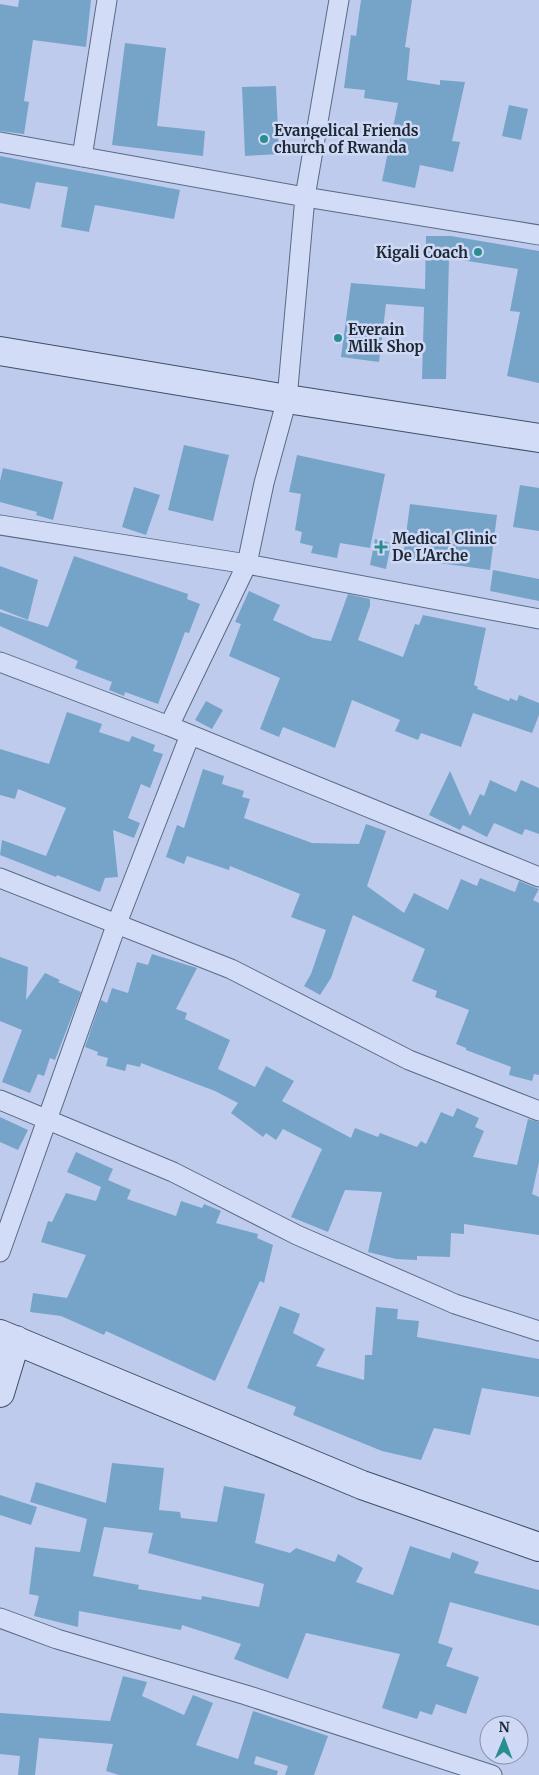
<svg xmlns="http://www.w3.org/2000/svg" width="539" height="1775" viewBox="0 0 539 1775" font-family="Merriweather,serif">
  <style>
    .building { fill: #76a4c9; fill-rule: evenodd }
    .lines { fill: none; stroke-linecap: round; stroke-linejoin: round }
    .street-casing { stroke: #586b84; stroke-width: 21 }
    .secondary-casing { stroke: #3c4f66; stroke-width: 30 }
    .street { stroke: #d2dcf7; stroke-width: 19 }
    .secondary { stroke: #d2dcf7; stroke-width: 28 }
    .poi-dot { fill: #2a8e91; stroke: #cfd8f4; stroke-width: 2 }
    .labels { text-anchor: middle; dominant-baseline: central; stroke-width: 5; stroke-linejoin: round; paint-order: stroke }
    .poi-label { font-size: 15px; font-weight: bold; fill: #1c2834; stroke: #cfd8f4; text-anchor: start }
  </style>
  <rect width="100%" height="100%" fill="#bfcbec"/>
  <path class="building" d="M 19,0 L 91,0 L 86,47 L 33,40 L 24,101 L 29,102 L 24,134 L 0,131 L 0,4 L 18,7 Z
    M 361,0 L 412,0 L 405,47 L 410,48 L 407,80 L 440,85 L 440,80 L 465,82 L 452,141 L 460,142 L 453,172 L 420,165 L 415,188 L 382,181 L 398,103 L 364,98 L 365,90 L 344,88 L 351,35 L 356,36 Z
    M 125,43 L 166,48 L 157,126 L 205,131 L 203,156 L 112,145 Z
    M 276,86 L 279,154 L 245,156 L 242,87 Z
    M 509,105 L 528,109 L 521,140 L 502,136 Z
    M 0,156 L 180,190 L 174,219 L 95,205 L 89,232 L 61,227 L 68,187 L 36,182 L 30,209 L 0,203 Z
    M 426,236 L 451,236 L 539,251 L 539,383 L 507,376 L 520,312 L 510,311 L 518,269 L 449,258 L 446,379 L 422,379 L 424,307 L 386,304 L 379,362 L 341,357 L 351,283 L 425,289 Z
    M 184,445 L 229,455 L 213,521 L 168,510 Z
    M 297,455 L 385,474 L 370,548 L 340,543 L 337,558 L 311,553 L 313,546 L 300,543 L 302,532 L 295,530 L 301,494 L 289,492 Z
    M 3,468 L 63,482 L 53,520 L 36,515 L 37,512 L 0,502 L 0,481 Z
    M 520,485 L 539,488 L 539,531 L 513,527 Z
    M 134,487 L 160,495 L 146,535 L 122,527 Z
    M 410,504 L 497,515 L 490,570 L 403,558 Z
    M 375,539 L 391,543 L 386,569 L 370,565 Z
    M 74,556 L 188,594 L 187,599 L 200,604 L 189,633 L 185,632 L 158,704 L 125,692 L 124,696 L 109,690 L 112,682 L 75,668 L 78,661 L 0,626 L 0,612 L 48,627 Z
    M 0,566 L 38,580 L 28,620 L 0,609 Z
    M 493,570 L 539,579 L 539,601 L 490,591 Z
    M 249,591 L 280,605 L 273,620 L 313,638 L 331,641 L 348,594 L 370,599 L 370,606 L 358,640 L 403,657 L 415,624 L 419,625 L 423,615 L 486,628 L 474,685 L 478,687 L 477,689 L 509,701 L 510,698 L 517,701 L 519,695 L 539,703 L 539,715 L 532,733 L 473,713 L 461,747 L 421,733 L 418,740 L 395,731 L 400,720 L 352,700 L 335,748 L 283,727 L 279,737 L 260,729 L 280,678 L 229,656 L 241,624 L 235,622 Z
    M 206,701 L 223,710 L 212,729 L 195,720 Z
    M 67,712 L 102,724 L 99,732 L 129,742 L 132,736 L 155,745 L 153,751 L 163,754 L 150,788 L 141,784 L 128,818 L 140,823 L 134,838 L 113,830 L 118,877 L 105,878 L 100,892 L 57,875 L 56,877 L 0,855 L 2,840 L 46,856 L 66,808 L 18,789 L 15,799 L 0,795 L 0,749 L 49,764 Z
    M 203,769 L 224,776 L 222,784 L 244,791 L 242,797 L 250,799 L 244,818 L 312,843 L 359,844 L 366,824 L 386,831 L 367,886 L 404,913 L 414,893 L 448,910 L 461,879 L 477,886 L 480,878 L 515,892 L 519,881 L 539,889 L 533,900 L 539,903 L 539,1075 L 534,1074 L 532,1081 L 509,1075 L 511,1067 L 466,1050 L 466,1048 L 456,1044 L 469,1010 L 435,997 L 437,991 L 412,981 L 425,949 L 353,915 L 331,978 L 320,995 L 304,986 L 311,974 L 326,930 L 291,917 L 300,894 L 230,866 L 229,870 L 187,856 L 184,864 L 166,857 L 177,825 L 184,828 Z
    M 450,771 L 470,816 L 480,794 L 484,796 L 490,780 L 516,792 L 521,780 L 539,788 L 539,834 L 525,829 L 522,835 L 494,823 L 487,837 L 463,825 L 460,830 L 429,815 Z
    M 152,954 L 197,968 L 176,1009 L 187,1013 L 185,1019 L 230,1040 L 218,1069 L 255,1087 L 266,1066 L 294,1081 L 282,1101 L 351,1138 L 355,1128 L 378,1137 L 380,1133 L 417,1147 L 421,1141 L 426,1144 L 441,1112 L 453,1117 L 457,1108 L 479,1118 L 475,1127 L 484,1131 L 473,1157 L 517,1165 L 528,1119 L 539,1122 L 539,1162 L 532,1194 L 539,1197 L 539,1235 L 464,1224 L 464,1234 L 451,1233 L 450,1257 L 417,1256 L 417,1260 L 396,1259 L 368,1252 L 382,1192 L 345,1190 L 328,1232 L 291,1217 L 322,1149 L 283,1129 L 276,1140 L 266,1133 L 263,1137 L 231,1113 L 238,1103 L 215,1091 L 141,1063 L 140,1067 L 127,1064 L 125,1071 L 106,1066 L 108,1058 L 97,1055 L 98,1052 L 85,1047 L 101,1000 L 107,1003 L 112,988 L 128,993 L 137,962 L 148,965 Z
    M 0,957 L 28,967 L 26,1000 L 45,973 L 60,980 L 58,982 L 81,992 L 55,1060 L 50,1058 L 44,1076 L 38,1074 L 30,1093 L 2,1082 L 22,1030 L 0,1021 Z
    M 0,1117 L 28,1130 L 18,1150 L 0,1142 Z
    M 76,1152 L 113,1169 L 108,1180 L 131,1190 L 127,1199 L 176,1216 L 181,1201 L 202,1208 L 204,1204 L 221,1211 L 216,1223 L 258,1234 L 257,1238 L 273,1245 L 264,1283 L 260,1281 L 215,1381 L 106,1331 L 104,1335 L 61,1316 L 30,1312 L 33,1293 L 67,1298 L 86,1255 L 41,1242 L 48,1221 L 52,1222 L 66,1193 L 96,1201 L 101,1187 L 67,1172 Z
    M 280,1306 L 300,1314 L 293,1333 L 325,1349 L 316,1366 L 364,1380 L 365,1355 L 372,1355 L 376,1307 L 398,1309 L 397,1319 L 419,1321 L 417,1337 L 539,1359 L 539,1397 L 482,1388 L 470,1435 L 434,1428 L 421,1460 L 382,1451 L 293,1415 L 296,1407 L 247,1388 Z
    M 112,1463 L 164,1468 L 159,1510 L 180,1512 L 181,1518 L 217,1522 L 224,1486 L 265,1494 L 255,1543 L 290,1553 L 296,1548 L 335,1562 L 338,1554 L 363,1568 L 356,1582 L 393,1595 L 410,1546 L 450,1559 L 452,1552 L 479,1562 L 474,1573 L 539,1590 L 539,1626 L 450,1602 L 438,1643 L 453,1648 L 446,1666 L 479,1677 L 466,1714 L 436,1704 L 432,1715 L 420,1711 L 417,1719 L 382,1708 L 400,1654 L 306,1633 L 288,1679 L 234,1659 L 241,1644 L 182,1625 L 181,1630 L 79,1611 L 78,1627 L 34,1616 L 39,1596 L 29,1594 L 35,1547 L 80,1552 L 87,1519 L 30,1502 L 36,1482 L 106,1503 ZM 104,1527 L 153,1533 L 148,1553 L 264,1584 L 259,1607 L 202,1596 L 201,1600 L 138,1589 L 139,1585 L 93,1576 Z
    M 0,1495 L 37,1507 L 31,1525 L 0,1515 Z
    M 123,1676 L 147,1682 L 142,1696 L 184,1715 L 193,1695 L 213,1703 L 196,1745 L 238,1759 L 253,1711 L 328,1736 L 314,1775 L 285,1775 L 288,1766 L 256,1756 L 254,1764 L 278,1771 L 277,1775 L 119,1775 L 106,1771 L 113,1744 L 39,1738 L 35,1775 L 18,1775 L 20,1756 L 0,1754 L 0,1713 L 110,1721 Z"/>
  <g class="lines">
    <defs>
      <path id="street" d="M 0,142 L 305,197 L 539,235
        M 82,157 L 107,0
        M 0,525 L 247,564 L 539,619
        M 0,662 L 169,726 L 539,877
        M 169,726 L 247,564 L 264,483 L 287,399 L 305,197 L 339,0
        M 0,878 L 231,969 L 409,1060 L 539,1111
        M 0,1100 L 173,1172 L 297,1235 L 455,1304 L 539,1331
        M 0,1252 L 117,923 L 190,735
        M 0,1618 L 57,1639 L 246,1695 L 492,1775"/>
      <path id="secondary" d="M 0,351 L 287,399 L 539,438
        M 0,1334 L 362,1485 L 539,1547
        M 0,1393 L 16,1340"/>
    </defs>
    <use href="#street" class="street-casing"/>
    <use href="#secondary" class="secondary-casing"/>
    <use href="#street" class="street"/>
    <use href="#secondary" class="secondary"/>
  </g>
  <g class="poi-dot">
    <circle cx="264" cy="139" r="5"/>
    <circle cx="478" cy="252" r="5"/>
    <circle cx="338" cy="338" r="5"/>
    <path d="M378.5 539.5h5v5h5v5h-5v5h-5v-5h-5v-5h5z"/>
  </g>
  <g class="labels">
    <g class="poi-label">
      <text x="274" y="130">Evangelical Friends<tspan x="274" dy="17">church of Rwanda</tspan></text>
      <text x="468" y="252" text-anchor="end">Kigali Coach</text>
      <text x="348" y="329">Everain<tspan x="348" dy="17">Milk Shop</tspan></text>
      <text x="392" y="538">Medical Clinic<tspan x="392" dy="17">De L'Arche</tspan></text>
    </g>
  </g>
  <g transform="translate(504 1740) rotate(1)"><circle r="24" fill="#cfd8f4" stroke="#8792a7"/>
  <path d="M0-4L9 19L0 12L-9 19Z" fill="#2a8e91"/>
  <text y="-8" font-size="14" font-weight="bold" text-anchor="middle" fill="#1c2834">N</text>
  </g>
</svg>
